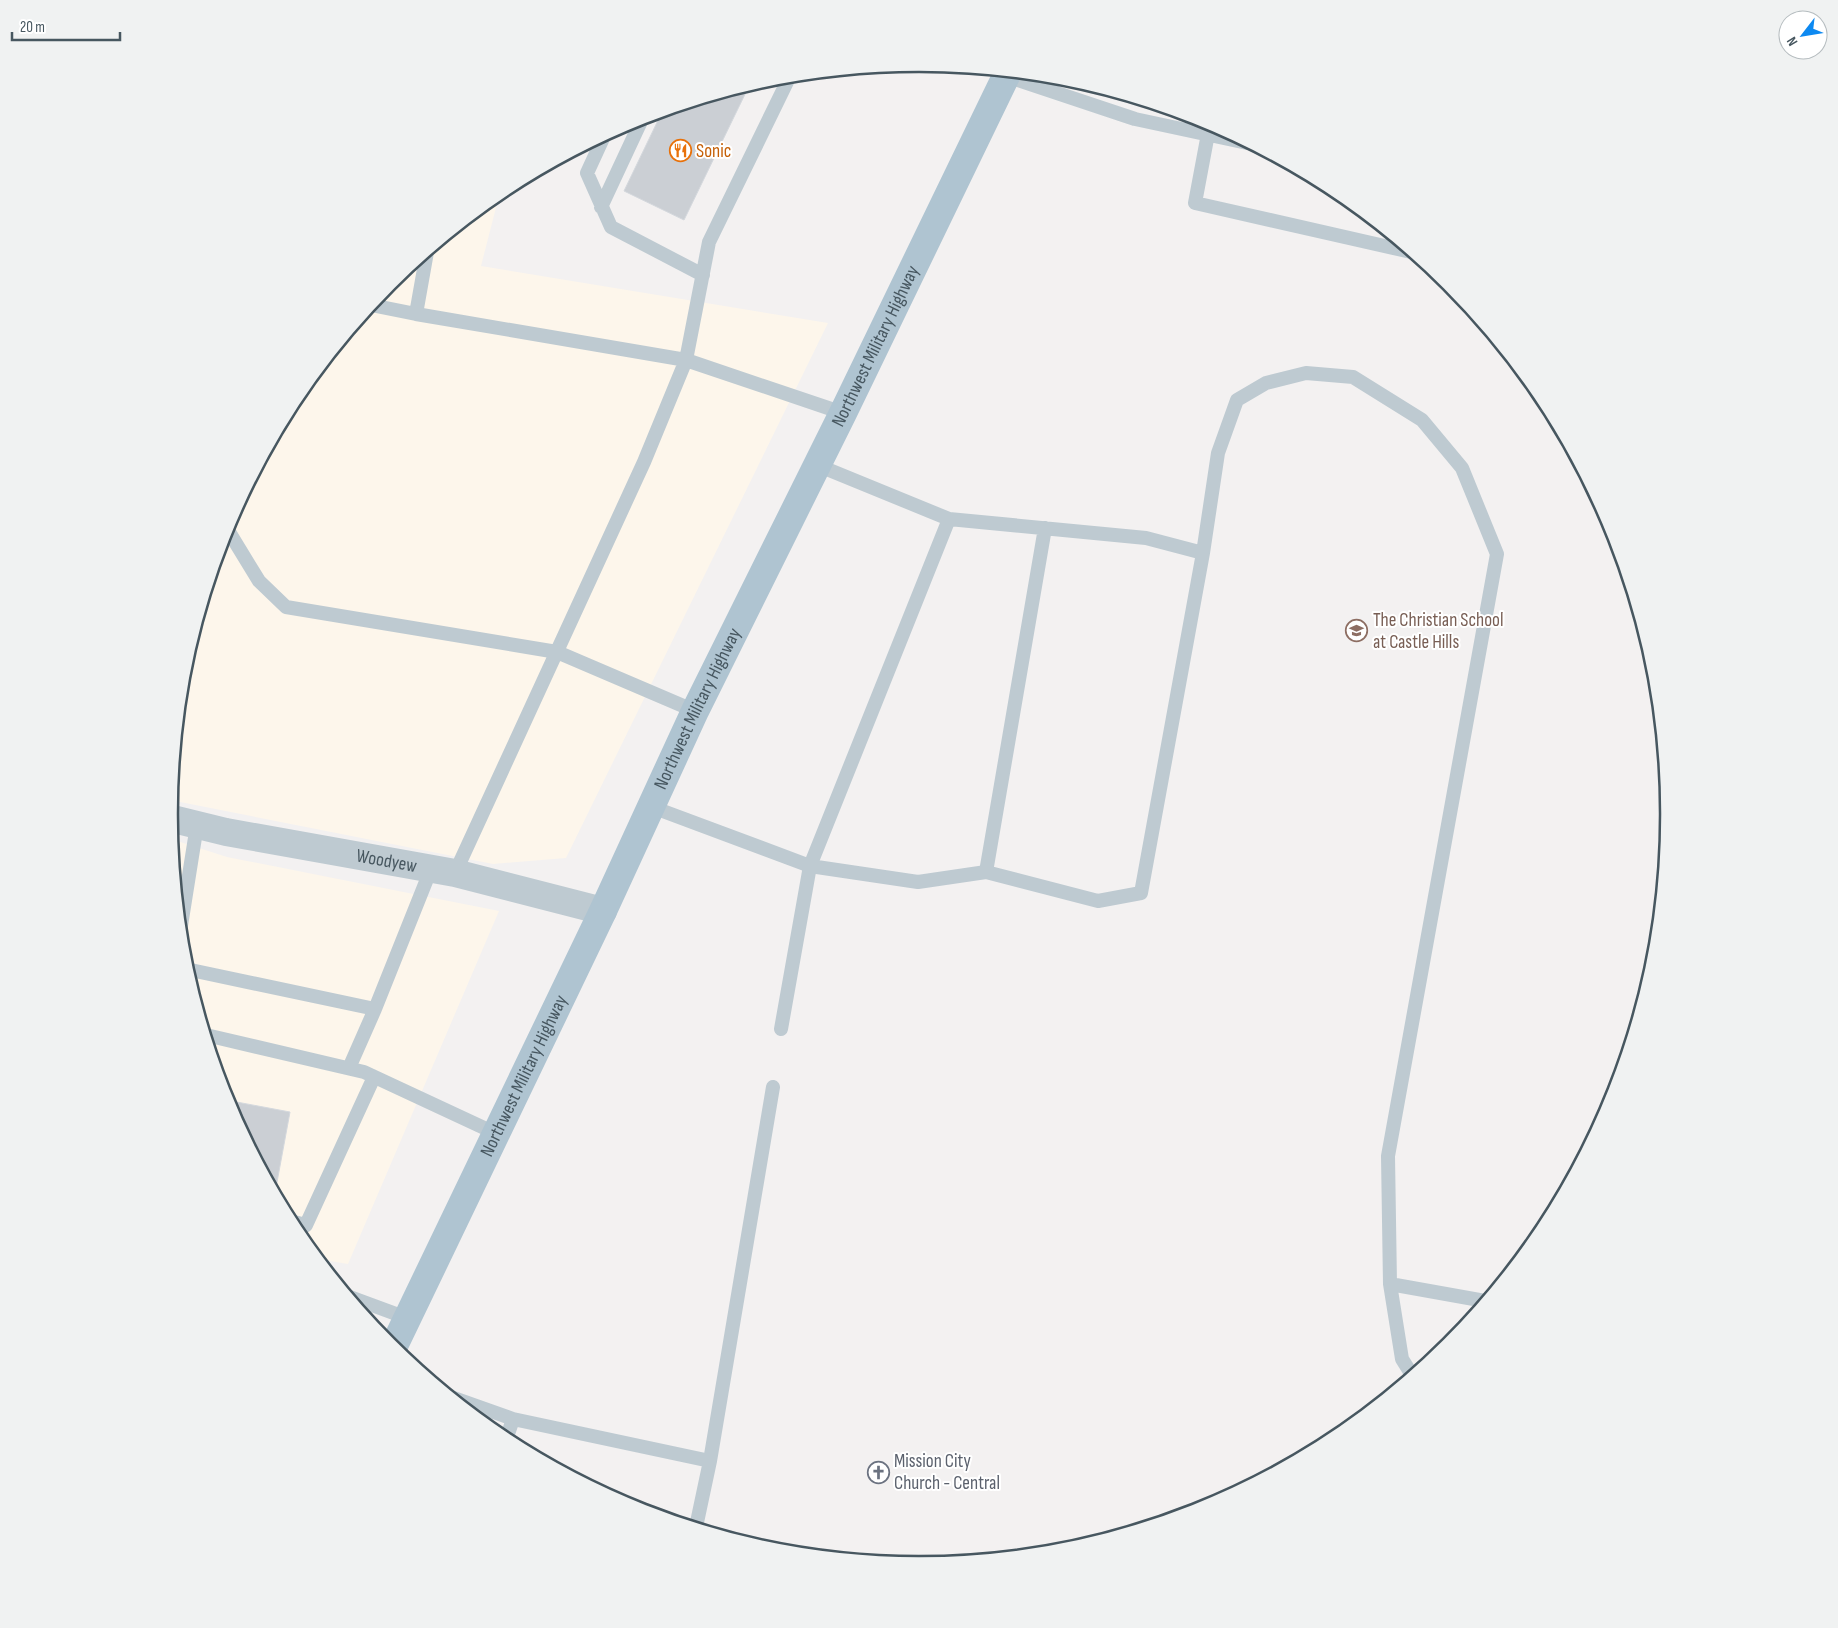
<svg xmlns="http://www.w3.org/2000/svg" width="1838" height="1628" viewBox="0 0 1838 1628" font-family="'Sofia Sans Condensed',sans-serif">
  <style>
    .commercial { fill: #fdf6eb }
    .building { fill: #cbcfd4; stroke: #d4d8dd }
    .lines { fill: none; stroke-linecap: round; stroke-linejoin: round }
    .lane { stroke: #becad1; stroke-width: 14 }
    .street { stroke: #becad1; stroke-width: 28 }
    .primary { stroke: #afc4d1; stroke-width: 28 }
    .labels { text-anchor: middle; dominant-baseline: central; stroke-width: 4; stroke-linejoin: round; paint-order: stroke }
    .food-label { font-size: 19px; fill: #c56008; stroke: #fff; text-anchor: start }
    .street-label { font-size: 19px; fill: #475760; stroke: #fff }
    .education-label { font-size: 19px; fill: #785e54; stroke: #fff; text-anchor: start }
    .worship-label { font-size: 19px; fill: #5b616d; stroke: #fff; text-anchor: start }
    .rim { fill: none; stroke: #475760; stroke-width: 2.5 }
  </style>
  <rect width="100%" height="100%" fill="#f3f1f1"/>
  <path class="commercial" d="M 500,192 L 481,266 L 828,323 L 566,858 L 493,864 L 170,800 L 183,667 L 226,527 L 295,397 L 389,283 Z
    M 171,839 L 227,857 L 499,911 L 348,1264 L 318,1259 L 295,1231 L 226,1101 L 183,960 Z"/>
  <path class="building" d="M 749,86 L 684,220 L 624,191 L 662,112 Z
    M 226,1100 L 290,1112 L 275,1193 L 226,1101 Z"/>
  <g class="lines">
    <path class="lane" d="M 1006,76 L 1135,119 L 1247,143
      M 1210,123 L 1195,203 L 1411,252
      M 604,136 L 587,173 L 611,227 L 703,275
      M 601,207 L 643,117
      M 427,252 L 416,314 L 686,360 L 843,413
      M 371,305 L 416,314
      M 817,465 L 949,519 L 1146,538 L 1203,553 L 1218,453 L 1237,400 L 1266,383 L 1306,373 L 1353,377 L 1422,420 L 1462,468 L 1497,554 L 1388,1156 L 1390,1284 L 1485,1301
      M 949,519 L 810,866 L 918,882 L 986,872 L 1098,901 L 1141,893 L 1203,553
      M 226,527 L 259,581 L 286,607 L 557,652 L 695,711
      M 652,807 L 810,866 L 781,1029
      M 986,872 L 1045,528
      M 455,873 L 644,462 L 686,360 L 709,242 L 787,82 L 788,77
      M 180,932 L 197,825
      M 186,969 L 375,1009 L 431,869
      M 206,1035 L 364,1072 L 495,1133
      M 349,1068 L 375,1009
      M 290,1221 L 306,1225 L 374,1077
      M 1390,1284 L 1402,1359 L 1412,1375
      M 350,1297 L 407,1318
      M 454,1398 L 513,1419 L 506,1440
      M 513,1419 L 710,1461 L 773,1087
      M 696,1527 L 710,1461"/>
    <path class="street" id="s1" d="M 169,818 L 226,832 L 455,873 L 603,911"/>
    <path class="primary" id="s2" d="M 393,1348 L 603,911 L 695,711 L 843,413 L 1008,72"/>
  </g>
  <defs>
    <symbol id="restaurant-ring" viewBox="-11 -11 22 22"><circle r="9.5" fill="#fff" stroke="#e8710a" stroke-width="1.5"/><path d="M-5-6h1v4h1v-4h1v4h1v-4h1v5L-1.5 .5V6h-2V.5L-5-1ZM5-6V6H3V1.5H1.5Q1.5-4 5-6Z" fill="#e8710a"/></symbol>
    <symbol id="school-ring" viewBox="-11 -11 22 22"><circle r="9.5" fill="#fff" stroke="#8d6e63" stroke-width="1.5"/><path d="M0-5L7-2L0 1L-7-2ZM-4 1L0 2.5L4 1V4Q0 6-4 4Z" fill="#8d6e63"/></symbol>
    <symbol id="church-ring" viewBox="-11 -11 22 22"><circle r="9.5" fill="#fff" stroke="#6b7280" stroke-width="1.5"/><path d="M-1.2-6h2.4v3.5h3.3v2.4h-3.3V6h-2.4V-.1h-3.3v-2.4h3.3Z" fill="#6b7280"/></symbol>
  </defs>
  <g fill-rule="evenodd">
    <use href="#restaurant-ring" x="668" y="138" width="25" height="25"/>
    <use href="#school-ring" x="1344" y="618" width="25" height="25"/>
    <use href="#church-ring" x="866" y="1460" width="25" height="25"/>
  </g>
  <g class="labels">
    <g class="food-label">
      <text x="696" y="151">Sonic</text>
    </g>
    <g class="street-label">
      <text stroke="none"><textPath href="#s2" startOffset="1112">Northwest Military Highway</textPath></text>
      <text stroke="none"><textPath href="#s2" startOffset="708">Northwest Military Highway</textPath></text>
      <text stroke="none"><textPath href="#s1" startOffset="222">Woodyew</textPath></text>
      <text stroke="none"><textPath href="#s2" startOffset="302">Northwest Military Highway</textPath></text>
    </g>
    <g class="education-label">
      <text x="1373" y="620">The Christian School<tspan x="1373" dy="22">at Castle Hills</tspan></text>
    </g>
    <g class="worship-label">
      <text x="894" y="1461">Mission City<tspan x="894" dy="22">Church - Central</tspan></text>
    </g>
  </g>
  <path d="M0 0H1838V1628H0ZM919 72H919A741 741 0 0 1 1660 813V815A741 741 0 0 1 919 1556H919A741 741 0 0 1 178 815V813A741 741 0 0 1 919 72Z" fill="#f0f2f2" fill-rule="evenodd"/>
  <path class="rim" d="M919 72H919A741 741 0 0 1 1660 813V815A741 741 0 0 1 919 1556H919A741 741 0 0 1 178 815V813A741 741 0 0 1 919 72Z"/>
  <g transform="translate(1803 35) rotate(239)"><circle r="24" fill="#ffffff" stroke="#b5bcbf"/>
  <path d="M0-4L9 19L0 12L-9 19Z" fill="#0d89f1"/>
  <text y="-8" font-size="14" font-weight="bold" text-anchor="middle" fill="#475760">N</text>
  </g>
  <path d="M12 32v8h108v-8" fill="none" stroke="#475760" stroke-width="2.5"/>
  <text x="20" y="32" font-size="15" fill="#475760" stroke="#ffffff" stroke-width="4" paint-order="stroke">20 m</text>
</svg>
